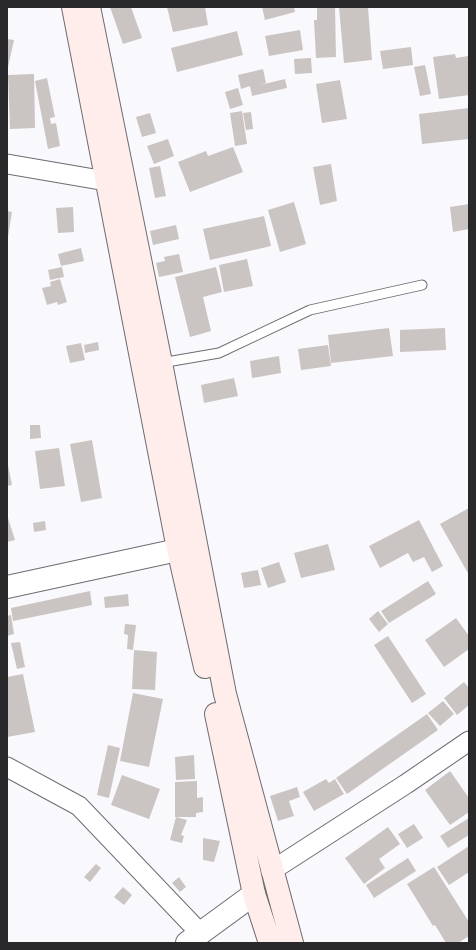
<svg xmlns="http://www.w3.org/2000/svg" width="476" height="950" viewBox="0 0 476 950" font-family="'Golos Text',sans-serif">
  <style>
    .building { fill: #cac5c2 }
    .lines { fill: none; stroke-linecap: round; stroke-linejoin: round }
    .service-casing { stroke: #6d6c70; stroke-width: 11 }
    .minor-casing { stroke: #6d6c70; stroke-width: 21 }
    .tertiary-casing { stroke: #6d6c70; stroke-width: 24 }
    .secondary-casing { stroke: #6d6c70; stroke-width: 24 }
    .service { stroke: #fff; stroke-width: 9 }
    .minor { stroke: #fff; stroke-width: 19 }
    .tertiary { stroke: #fff; stroke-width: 22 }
    .secondary { stroke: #feedeb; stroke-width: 22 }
  </style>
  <rect width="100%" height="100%" fill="#f9f8fd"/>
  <path class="building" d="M 110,7 L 131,7 L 142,38 L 123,44 Z
    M 167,7 L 205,7 L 208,25 L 173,32 Z
    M 262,7 L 294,7 L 295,12 L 265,20 Z
    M 317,7 L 335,7 L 336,57 L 316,58 L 314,20 L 317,20 Z
    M 339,7 L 368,7 L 372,60 L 344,63 Z
    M 300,30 L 303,50 L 269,56 L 265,36 Z
    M 237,31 L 243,55 L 177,72 L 171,48 Z
    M 7,39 L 14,40 L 8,67 L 7,67 Z
    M 411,47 L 413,65 L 383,69 L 380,51 Z
    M 455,54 L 456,58 L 468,56 L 469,95 L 439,99 L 433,57 Z
    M 311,58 L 312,73 L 295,74 L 294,59 Z
    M 425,65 L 431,94 L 420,96 L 414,67 Z
    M 263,69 L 266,83 L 260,85 L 285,79 L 287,88 L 252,96 L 250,86 L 241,89 L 238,75 Z
    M 34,74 L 35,128 L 10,129 L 8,75 Z
    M 47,78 L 55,117 L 50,118 L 51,124 L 56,123 L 60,146 L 48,149 L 35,81 Z
    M 340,80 L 347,119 L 322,123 L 316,84 Z
    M 238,88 L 243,105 L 230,109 L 225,92 Z
    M 469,108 L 469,139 L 422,144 L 419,114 Z
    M 242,111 L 247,144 L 235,146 L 230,113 Z
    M 251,112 L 253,129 L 246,130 L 243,113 Z
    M 150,113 L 156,133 L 142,137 L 136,117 Z
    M 168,139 L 174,156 L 154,164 L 147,146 Z
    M 233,147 L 243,172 L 190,192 L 178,162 L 206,151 L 208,156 Z
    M 331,164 L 337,201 L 320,205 L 313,167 Z
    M 160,166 L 166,196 L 155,198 L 149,168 Z
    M 294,202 L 306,244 L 280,252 L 268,210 Z
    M 469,204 L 469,229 L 453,232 L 450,207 Z
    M 73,207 L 74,232 L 58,233 L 56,208 Z
    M 7,211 L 12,212 L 8,237 L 7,237 Z
    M 264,216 L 271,246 L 210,260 L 203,229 Z
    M 176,225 L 179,239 L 153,245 L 150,231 Z
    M 81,248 L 84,261 L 61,266 L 58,254 Z
    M 179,254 L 183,272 L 159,277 L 156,263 L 165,261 L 164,257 Z
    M 247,259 L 253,286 L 224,292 L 219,265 Z
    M 62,267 L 64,277 L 50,280 L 48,270 Z
    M 216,267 L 222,292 L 203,297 L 211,331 L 190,337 L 175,277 Z
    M 60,279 L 67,302 L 58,305 L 57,302 L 47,305 L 42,288 L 51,286 L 50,282 Z
    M 389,328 L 393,356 L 331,363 L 328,335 Z
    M 445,328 L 446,350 L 400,352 L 400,330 Z
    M 98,342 L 99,350 L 85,353 L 84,345 Z
    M 81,343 L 85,360 L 70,363 L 66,346 Z
    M 328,345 L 331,366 L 301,370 L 298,349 Z
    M 279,356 L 281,373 L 252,378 L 250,361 Z
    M 234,378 L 238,396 L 204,403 L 201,385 Z
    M 30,425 L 40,425 L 41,438 L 30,439 Z
    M 92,440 L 102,498 L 81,502 L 70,444 Z
    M 59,448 L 65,486 L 40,489 L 35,451 Z
    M 7,460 L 12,485 L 7,486 Z
    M 469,508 L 469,575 L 440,524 Z
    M 7,515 L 15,540 L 7,542 Z
    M 419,520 L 443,566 L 432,572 L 424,557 L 413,562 L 408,553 L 380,568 L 369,546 Z
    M 45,521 L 46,530 L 34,532 L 33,523 Z
    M 328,544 L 335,570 L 301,578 L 294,553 Z
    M 279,562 L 286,582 L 268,588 L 261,568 Z
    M 258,570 L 261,585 L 244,588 L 241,573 Z
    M 428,581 L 436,594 L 389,623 L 381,611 Z
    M 90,591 L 92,605 L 13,621 L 11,608 Z
    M 128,594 L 129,606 L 105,608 L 104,597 Z
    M 378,611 L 388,624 L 379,632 L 369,619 Z
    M 11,615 L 14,634 L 7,636 L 7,616 Z
    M 456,618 L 469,636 L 469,649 L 444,667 L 425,640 Z
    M 125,624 L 136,625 L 133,650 L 127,649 L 128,635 L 124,634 Z
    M 388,636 L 426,694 L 412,703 L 374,645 Z
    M 20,642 L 25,667 L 17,669 L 11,643 Z
    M 134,650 L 157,652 L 155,690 L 132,689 Z
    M 23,674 L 35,732 L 7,737 L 7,677 Z
    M 464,682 L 469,688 L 469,705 L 457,715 L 444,698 Z
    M 133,693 L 163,699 L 149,767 L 120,761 Z
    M 443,701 L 454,714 L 440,726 L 428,713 Z
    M 427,714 L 438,730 L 347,794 L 336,778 Z
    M 108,745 L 120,748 L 109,798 L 97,795 Z
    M 194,755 L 195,779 L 176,780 L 175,757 Z
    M 450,771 L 469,798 L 469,812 L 450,825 L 425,790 Z
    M 122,775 L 160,789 L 149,819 L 111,805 Z
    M 326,779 L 329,783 L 335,779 L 344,794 L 314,811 L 303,792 Z
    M 197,781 L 197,798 L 203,797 L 203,812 L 196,813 L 196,817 L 175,817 L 175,782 Z
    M 297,787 L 300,797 L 289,801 L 294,816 L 278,821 L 270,796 Z
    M 176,817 L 187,820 L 181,835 L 184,836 L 182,843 L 170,840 Z
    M 469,818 L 469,835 L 448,848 L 440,836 Z
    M 414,824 L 423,838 L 407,848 L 398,834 Z
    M 388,827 L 400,844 L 379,859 L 385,868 L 364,884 L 345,858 Z
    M 203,838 L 220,841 L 214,862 L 203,860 Z
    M 469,846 L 469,872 L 449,885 L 437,867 Z
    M 408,858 L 416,871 L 374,898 L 366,885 Z
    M 96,864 L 101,868 L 90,882 L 84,877 Z
    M 434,867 L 469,922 L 469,936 L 458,943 L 446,943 L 435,925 L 433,926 L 407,884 Z
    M 179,877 L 186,887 L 180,892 L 172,883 Z
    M 123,887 L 132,895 L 124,905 L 114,897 Z"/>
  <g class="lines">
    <defs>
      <path id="service" d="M 161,363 L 219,353 L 310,310 L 422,285"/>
      <path id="minor" d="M 7,164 L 106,181
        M 7,767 L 79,806 L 201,934
        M 271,871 L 406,784 L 469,741"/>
      <path id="tertiary" d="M 7,587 L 196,546
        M 187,943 L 254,894"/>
      <path id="secondary" d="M 73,7 L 178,549 L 205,667
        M 89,7 L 161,363 L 225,694 L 292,943
        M 216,714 L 254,894 L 270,943"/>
    </defs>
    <use href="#service" class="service-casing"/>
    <use href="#minor" class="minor-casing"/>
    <use href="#tertiary" class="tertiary-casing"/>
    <use href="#secondary" class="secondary-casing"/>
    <use href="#service" class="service"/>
    <use href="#minor" class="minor"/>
    <use href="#tertiary" class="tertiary"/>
    <use href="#secondary" class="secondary"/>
  </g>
  <rect width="476" height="950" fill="none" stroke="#29292b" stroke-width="16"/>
</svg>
